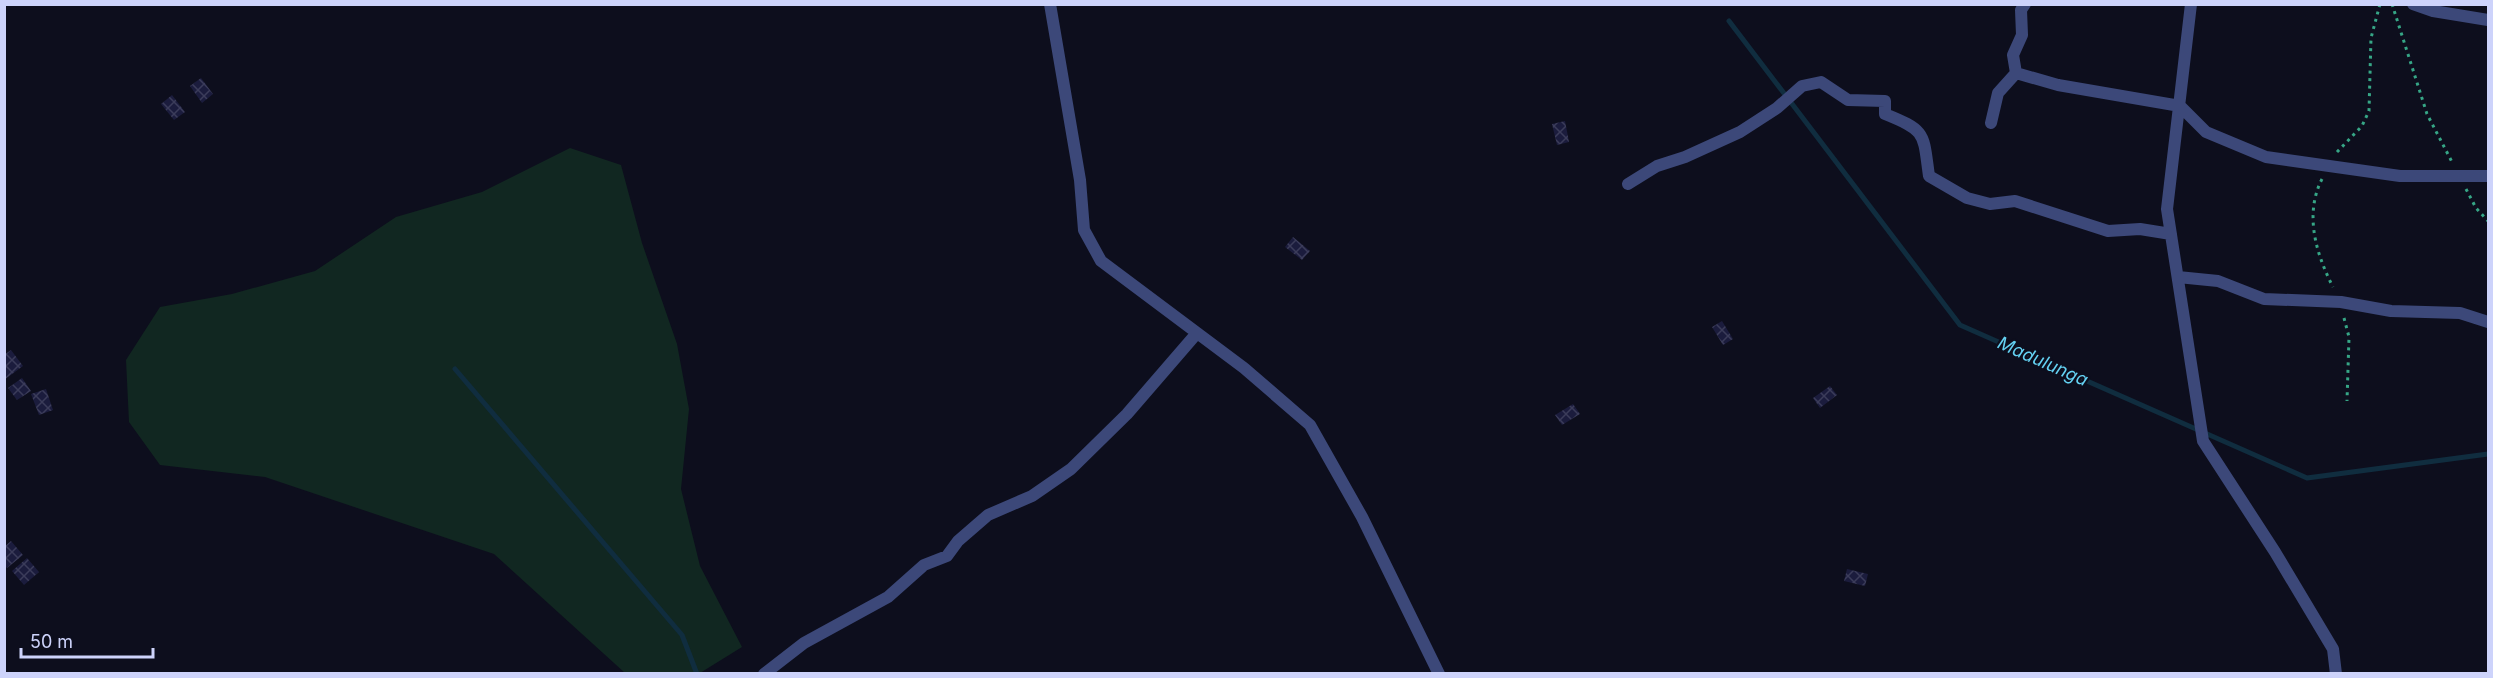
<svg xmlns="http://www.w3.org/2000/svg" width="2493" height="678" viewBox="0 0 2493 678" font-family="Inter,sans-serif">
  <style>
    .green { fill: #112721 }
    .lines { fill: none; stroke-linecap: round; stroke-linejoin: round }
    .stream { stroke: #102d3f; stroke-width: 5 }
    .building { fill: url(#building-cross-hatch) }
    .path { stroke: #36a686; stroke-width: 3; stroke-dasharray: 3 4.5; stroke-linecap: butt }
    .street { stroke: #3c4879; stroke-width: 12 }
    .labels { text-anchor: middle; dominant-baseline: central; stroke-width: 4.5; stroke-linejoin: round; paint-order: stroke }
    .water-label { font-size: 18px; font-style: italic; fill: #64d2f3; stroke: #0d0e1d }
  </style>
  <defs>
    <pattern id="building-cross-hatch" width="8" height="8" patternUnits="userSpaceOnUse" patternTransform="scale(1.5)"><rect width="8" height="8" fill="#1b1c3d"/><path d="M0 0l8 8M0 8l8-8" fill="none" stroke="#3b3c5a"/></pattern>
  </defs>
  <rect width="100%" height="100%" fill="#0d0e1d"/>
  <path class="green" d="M 570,148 L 621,165 L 642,243 L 677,344 L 689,409 L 681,489 L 700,566 L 742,647 L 700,673 L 625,673 L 494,554 L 265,477 L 160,465 L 129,422 L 126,360 L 160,307 L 232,294 L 315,271 L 396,217 L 482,192 Z"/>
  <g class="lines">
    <path class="stream" d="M 1729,21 L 1960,325 L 2307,478 L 2488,454
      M 455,369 L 682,635 L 697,674"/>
  </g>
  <path class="building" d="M 201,78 L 213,94 L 202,103 L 190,86 Z
    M 172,95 L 185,112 L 174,120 L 161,104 Z
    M 1565,121 L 1569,142 L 1557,145 L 1552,124 Z
    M 1293,237 L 1310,251 L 1302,260 L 1285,247 Z
    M 1722,321 L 1733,339 L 1723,345 L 1712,327 Z
    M 11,350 L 23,366 L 4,380 L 4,355 Z
    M 22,378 L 31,391 L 17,400 L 8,388 Z
    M 1830,386 L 1837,395 L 1820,408 L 1813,398 Z
    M 46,389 L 53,410 L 39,415 L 31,394 Z
    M 1573,404 L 1580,414 L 1562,425 L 1555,415 Z
    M 11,541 L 23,555 L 7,568 L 4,565 L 4,547 Z
    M 27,558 L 39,572 L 24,585 L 12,571 Z
    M 1847,569 L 1868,574 L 1865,586 L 1844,581 Z"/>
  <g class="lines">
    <path class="path" d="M 2392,4 L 2427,114 L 2452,162
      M 2337,152 L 2362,126 L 2369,111 L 2371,38 L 2380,4
      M 2322,179 C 2304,214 2316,254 2333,287
      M 2466,189 L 2476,208 L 2488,221
      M 2344,318 L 2349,337 L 2347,401"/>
    <path class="street" d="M 1050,4 L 1080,180 L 1084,230 L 1101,261 L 1244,368 L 1310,425 L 1362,517 L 1439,674
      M 2191,4 L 2167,209 L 2203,441 L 2275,552 L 2333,649 L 2336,674
      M 2413,4 L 2433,11 L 2488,20
      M 2016,73 L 2058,85 L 2180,106 L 2206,132 L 2266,157 L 2400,176 L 2488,176
      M 1991,123 L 1998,93 L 2016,73 L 2013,55 L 2022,35 L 2021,10 L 2025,4
      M 1628,184 L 1657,166 L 1685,157 L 1740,132 L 1777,108 L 1802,86 L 1821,82 L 1848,100 L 1885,101 L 1885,114 C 1927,131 1923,133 1929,176 L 1967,198 L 1990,204 L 2015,201 L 2108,231 L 2140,229 L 2171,234
      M 2178,277 L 2218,281 L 2264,299 L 2341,302 L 2391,311 L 2460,313 L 2488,322
      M 764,674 L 804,643 L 888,597 L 924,565 L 947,556 L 958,541 L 988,515 L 1032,496 L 1071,469 L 1127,414 L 1197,333"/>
  </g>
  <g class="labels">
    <g class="water-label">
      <text transform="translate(2043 361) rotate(24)">Madulunga</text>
    </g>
  </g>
  <rect width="2493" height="678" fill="none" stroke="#cdd3fb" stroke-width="12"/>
  <path d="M21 648v9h132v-9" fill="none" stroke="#cdd3fb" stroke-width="3"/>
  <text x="30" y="648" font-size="18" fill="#cdd3fb" stroke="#0d0e1d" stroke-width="4.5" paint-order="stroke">50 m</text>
</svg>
